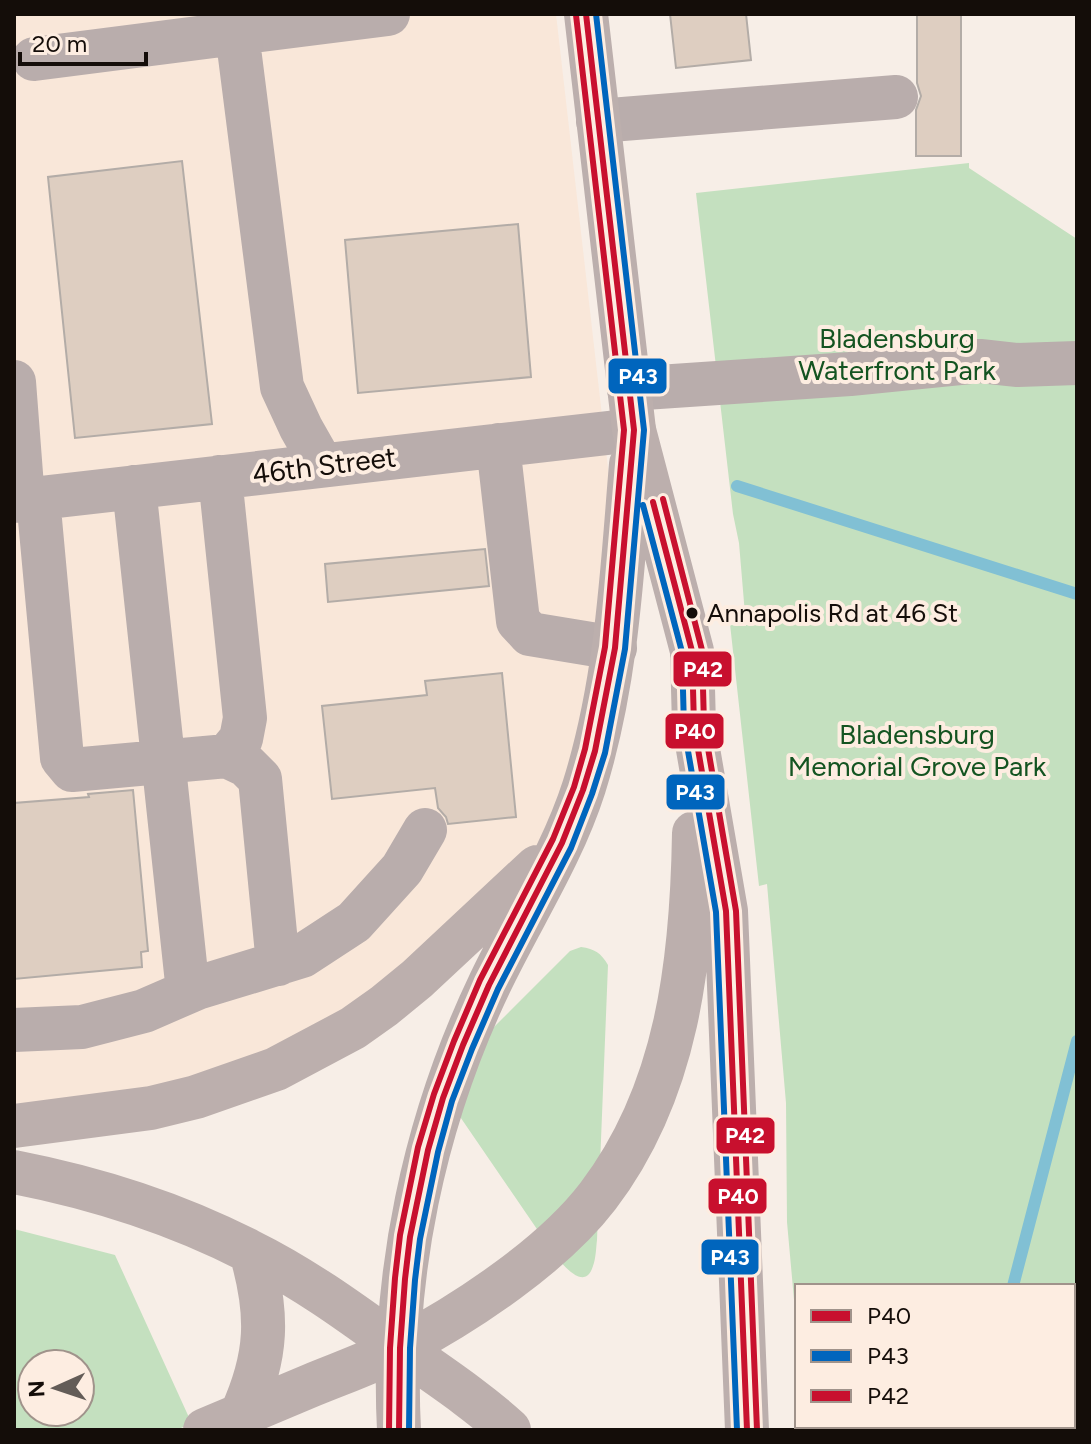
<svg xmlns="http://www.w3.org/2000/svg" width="1091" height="1444" viewBox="0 0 1091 1444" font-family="Figtree,sans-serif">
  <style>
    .built { fill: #f9e7d9 }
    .green { fill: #c4e0bf; fill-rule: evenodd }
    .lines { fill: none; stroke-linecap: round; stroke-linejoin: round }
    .stream { stroke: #81c0d4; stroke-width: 12 }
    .building { fill: #decec1; stroke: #b3aca7; stroke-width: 2 }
    .minor { stroke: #b9adac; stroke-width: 44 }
    .major { stroke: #bcafad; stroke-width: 44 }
    .bus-1-casing { stroke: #fdede1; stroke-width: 12 }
    .bus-2-casing { stroke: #fdede1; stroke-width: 12 }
    .bus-3-casing { stroke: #fdede1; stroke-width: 12 }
    .bus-1 { stroke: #c8102e; stroke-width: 6 }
    .bus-2 { stroke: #0065bd; stroke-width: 6 }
    .bus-3 { stroke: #c8102e; stroke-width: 6 }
    .bus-dot { fill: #140d09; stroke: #fdede1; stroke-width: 3 }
    .labels { text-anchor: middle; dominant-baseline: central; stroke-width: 8; stroke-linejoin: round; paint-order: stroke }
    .bus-label { font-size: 26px; fill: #140d09; stroke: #fdede1; text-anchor: start }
    .park-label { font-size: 28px; fill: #145421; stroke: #fdede1 }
    .street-label { font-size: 28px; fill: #140d09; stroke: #fdede1 }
    .line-badge { stroke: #fdede1; stroke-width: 3 }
    .badge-label { font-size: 22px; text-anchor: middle; font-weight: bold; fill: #fff }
  </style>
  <rect width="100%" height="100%" fill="#f7eee7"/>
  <path class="built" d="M 14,14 L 556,14 L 619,564 L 562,843 L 312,1051 L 14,1126 Z"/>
  <path class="green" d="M 969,163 L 969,168 L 1077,239 L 1077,1430 L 815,1430 L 814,1426 L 1073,1426 L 1073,1286 L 797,1286 L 797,1333 L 787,1222 L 786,1103 L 767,884 L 759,886 L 730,624 L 746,626 L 739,543 L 733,514 L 696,193 Z
    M 581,947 C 595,949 601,953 608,965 L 597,1240 C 596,1248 596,1258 593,1266 C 585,1293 562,1264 554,1254 L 452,1105 L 455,1066 L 570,951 Z
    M 14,1229 L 115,1255 L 192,1424 L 175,1430 L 14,1430 ZM 32,1364 L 80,1364 L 80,1412 L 32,1412 Z"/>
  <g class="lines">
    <path class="stream" d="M 737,486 L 1077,594
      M 1013,1286 L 1077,1041
      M 975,1430 L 976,1426"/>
  </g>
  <path class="building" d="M 670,14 L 746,14 L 751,60 L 676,68 Z
    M 917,14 L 961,14 L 961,156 L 916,156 L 916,110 L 921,96 L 917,83 Z
    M 182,161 L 212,424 L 75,438 L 48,177 Z
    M 518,224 L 531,377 L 358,393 L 345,240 Z
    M 485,549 L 489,586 L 328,602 L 325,564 Z
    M 502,673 L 516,817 L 448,824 L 446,817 L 438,808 L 435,788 L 332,799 L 322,706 L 427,695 L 425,681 Z
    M 133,790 L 148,951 L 141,952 L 142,967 L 14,979 L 14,803 L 89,797 L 88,794 Z"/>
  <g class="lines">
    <path class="minor" d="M 237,33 L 388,14
      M 34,59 L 237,33 L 282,387 L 301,428 L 322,465
      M 598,121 L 896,97
      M 14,382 L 23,500
      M 629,389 L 850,374 L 980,361 L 1018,365 L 1077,363
      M 498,445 L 518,621 L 530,634 L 615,648
      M 134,487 L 188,992
      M 38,498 L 62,758 L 72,770 L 227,756 L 241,739 L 245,718 L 220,477
      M 14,501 L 634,430
      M 227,756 L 246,765 L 260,779 L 278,964
      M 14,1030 L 82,1027 L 144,1011 L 197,988 L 302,956 L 354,922 L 402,869 L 425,830"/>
    <path class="major" d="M 586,14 L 634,430 L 692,651 L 694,726 L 726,911 L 747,1430
      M 14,1126 L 151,1108 L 196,1097 L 276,1069 L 353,1028 L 384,1006 L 417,979 L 537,867
      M 14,1172 C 96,1188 175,1213 249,1251 C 302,1277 350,1312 397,1346 C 435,1373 474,1398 509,1430
      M 241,1415 C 268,1356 269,1314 251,1252
      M 205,1430 C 241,1415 276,1400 312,1385 C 341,1373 373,1362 401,1347 C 467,1312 553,1255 598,1196 C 678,1091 692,960 694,833
      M 399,1430 C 391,1277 424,1121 490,983 C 521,918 562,856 584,787 C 617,682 622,573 631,464"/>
    <defs>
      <path id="bus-1" d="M 653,502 L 692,651 L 694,726 L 726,911 L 747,1430
        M 399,1430 L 400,1348 L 405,1279 L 410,1237 L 428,1150 L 443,1098 L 463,1045 L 489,985 L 562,843 L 583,790 L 595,751 L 615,648 L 634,430 L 586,14"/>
      <path id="bus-2" d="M 643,505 L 682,652 L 684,728 L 716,912 L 737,1430
        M 409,1430 L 410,1348 L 415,1280 L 420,1239 L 438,1152 L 452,1101 L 472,1049 L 498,989 L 571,848 L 592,794 L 605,753 L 625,649 L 644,430 L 596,14"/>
      <path id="bus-3" d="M 663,499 L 702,650 L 704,725 L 736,911 L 757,1430
        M 389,1430 L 390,1348 L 395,1278 L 400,1235 L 418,1147 L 434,1094 L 454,1041 L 480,980 L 553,839 L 574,787 L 585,749 L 605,647 L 624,430 L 576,15"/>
    </defs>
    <use href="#bus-1" class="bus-1-casing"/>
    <use href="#bus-2" class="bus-2-casing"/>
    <use href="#bus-3" class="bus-3-casing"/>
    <use href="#bus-1" class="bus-1"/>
    <use href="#bus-2" class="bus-2"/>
    <use href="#bus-3" class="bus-3"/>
  </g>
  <circle class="bus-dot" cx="692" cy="613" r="7"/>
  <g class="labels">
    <g class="bus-label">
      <text x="707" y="613">Annapolis Rd at 46 St</text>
    </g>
    <g class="park-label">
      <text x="897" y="338">Bladensburg<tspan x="897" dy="32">Waterfront Park</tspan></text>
      <text x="917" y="734">Bladensburg<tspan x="917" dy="32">Memorial Grove Park</tspan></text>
    </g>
    <g class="street-label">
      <text transform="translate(324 465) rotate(-7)">46th Street</text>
    </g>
  </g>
  <g class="line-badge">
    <rect x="607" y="357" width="61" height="38" rx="8" fill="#0065bd"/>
    <rect x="672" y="650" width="61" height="38" rx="8" fill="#c8102e"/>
    <rect x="664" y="712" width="61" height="38" rx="8" fill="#c8102e"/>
    <rect x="665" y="773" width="61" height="38" rx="8" fill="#0065bd"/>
    <rect x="715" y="1116" width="61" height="39" rx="8" fill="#c8102e"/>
    <rect x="707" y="1177" width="61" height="38" rx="8" fill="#c8102e"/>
    <rect x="700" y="1238" width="60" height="38" rx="8" fill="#0065bd"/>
  </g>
  <g class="badge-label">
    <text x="638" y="384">P43</text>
    <text x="703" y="677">P42</text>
    <text x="695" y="739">P40</text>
    <text x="695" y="800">P43</text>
    <text x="745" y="1143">P42</text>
    <text x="738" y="1204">P40</text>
    <text x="730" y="1265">P43</text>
  </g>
  <rect width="1091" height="1444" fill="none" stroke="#140d09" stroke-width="32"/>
  <rect x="795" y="1284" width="280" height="144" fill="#fdede1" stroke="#a0938b" stroke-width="2"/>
  <rect x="811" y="1310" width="40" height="12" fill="#c8102e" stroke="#a0938b" stroke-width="2"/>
  <text x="867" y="1324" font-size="24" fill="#140d09">P40</text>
  <rect x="811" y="1350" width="40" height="12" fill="#0065bd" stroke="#a0938b" stroke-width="2"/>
  <text x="867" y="1364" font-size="24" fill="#140d09">P43</text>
  <rect x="811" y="1390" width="40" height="12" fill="#c8102e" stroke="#a0938b" stroke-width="2"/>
  <text x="867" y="1404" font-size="24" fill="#140d09">P42</text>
  <g transform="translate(56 1388) rotate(267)"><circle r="38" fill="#fdede1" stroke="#a0938b" stroke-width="2"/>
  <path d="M0-6L14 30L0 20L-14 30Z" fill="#635c57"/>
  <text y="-12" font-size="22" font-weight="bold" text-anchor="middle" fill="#140d09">N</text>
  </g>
  <path d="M20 52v12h126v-12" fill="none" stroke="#140d09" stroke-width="4"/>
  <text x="32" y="52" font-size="24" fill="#140d09" stroke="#fdede1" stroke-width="6" paint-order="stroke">20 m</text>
</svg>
